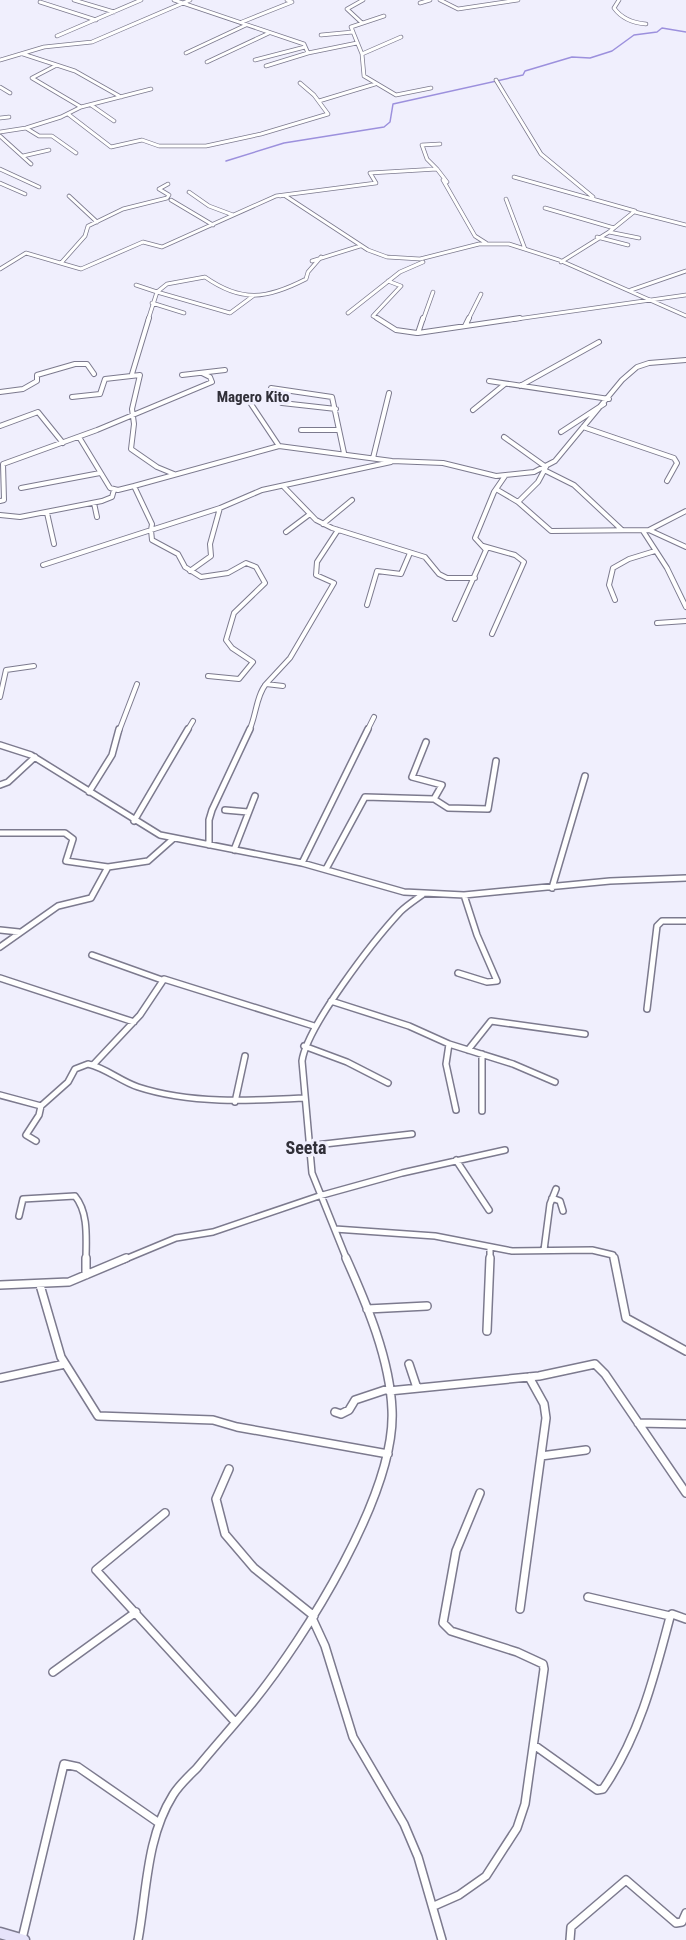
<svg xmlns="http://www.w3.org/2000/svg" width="686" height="1940" viewBox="0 0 686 1940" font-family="'Roboto Condensed',sans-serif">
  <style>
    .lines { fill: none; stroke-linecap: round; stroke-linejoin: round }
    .stream { stroke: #9c90dd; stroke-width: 1.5 }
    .street-far3-casing { stroke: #7c7a8e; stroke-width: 4.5 }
    .street-far2-casing { stroke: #7c7a8e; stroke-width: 6 }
    .street-far1-casing { stroke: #7c7a8e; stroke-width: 8 }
    .street-casing { stroke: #7c7a8e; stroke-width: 10 }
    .secondary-casing { stroke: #7c7a8e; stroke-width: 13 }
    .street-far3 { stroke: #fff; stroke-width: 3 }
    .street-far2 { stroke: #fff; stroke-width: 4 }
    .street-far1 { stroke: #fff; stroke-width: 5 }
    .street { stroke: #fff; stroke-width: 7 }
    .secondary { stroke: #e6e3fa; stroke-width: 10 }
    .labels { text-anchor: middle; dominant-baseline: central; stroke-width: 6; stroke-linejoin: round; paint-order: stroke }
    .far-quarter-label { font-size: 15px; font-weight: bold; fill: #302f38; stroke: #f0effd }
    .quarter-label { font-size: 18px; font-weight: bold; fill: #302f38; stroke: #f0effd }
  </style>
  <rect width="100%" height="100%" fill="#f0effd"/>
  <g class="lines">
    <path class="stream" d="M 226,161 L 284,143 L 384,127 L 390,122 L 393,104 L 523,75 L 525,71 L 572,57 L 590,58 L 612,51 L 634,35 L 657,32 L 662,28 L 686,32"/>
    <defs>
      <path id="street-far3" d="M 74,0 L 114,12
        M 174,0 L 304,44 L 308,53 L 266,66
        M 440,0 L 458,9 L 518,0
        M 619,0 L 614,8 C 622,19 633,23 646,24
        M 40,2 L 96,20
        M 420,3 L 430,0
        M 384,16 L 351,27 L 362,54 L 364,76 L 396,95 L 431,88
        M 242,22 L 292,2 L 287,0
        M 361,22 L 347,9 L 363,0
        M 321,35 L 353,32
        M 57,36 L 141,0
        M 186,53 L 246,25
        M 308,53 L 357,43
        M 23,54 L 75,71 L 121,97
        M 362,54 L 401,37
        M 0,60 L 44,47 L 92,42 L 190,0
        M 255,60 L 305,47
        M 207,62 L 269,33
        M 55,66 L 32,78 L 81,107
        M 496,80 L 541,154 L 593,197
        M 0,87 L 10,93
        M 319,101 L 375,84
        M 91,105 L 114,121
        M 68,114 L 111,147 L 142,140 L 159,146 L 206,146 L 261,134 L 328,114 L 314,95 L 300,83
        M 0,118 L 9,117
        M 26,128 L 39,136 L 52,136 L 76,153
        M 0,132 L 26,128 L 61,117 L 81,107 L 151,89
        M 0,136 L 31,164
        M 23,156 L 49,150
        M 0,169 L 39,187
        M 437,169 L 427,159 L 422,145 L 440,144
        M 514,177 L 635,211 L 609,232 L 639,238
        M 443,180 L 475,236 L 486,243
        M 0,183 L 25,194
        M 189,192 L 209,206 L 233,215
        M 69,196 L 97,222
        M 280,196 L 284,195 L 368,250 L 387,257 L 420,259 L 479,244 L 509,244 L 559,260 L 686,316
        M 506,199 L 525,249
        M 171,200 L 213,225
        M 545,208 L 614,228
        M 635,212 L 686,225
        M 597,237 L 628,245
        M 312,261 L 360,246
        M 561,262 L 609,232
        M 61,263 L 85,236 L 88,226 L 123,209 L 167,198 L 169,195 L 159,189 L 168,184
        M 0,269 L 26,253 L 81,269 L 143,242 L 162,247 L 276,196 L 376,183 L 370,173 L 437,169 L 447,182
        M 136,285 L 157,292 L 167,284 L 205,277 C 242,303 267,299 306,279 L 308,272 L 321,257
        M 631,290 L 686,271
        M 152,303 L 184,313
        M 348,313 L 400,272 L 423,262
        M 148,320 L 157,292 L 230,313 L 253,296
        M 380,320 L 373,316 L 401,286 L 388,281
        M 423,320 L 433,292
        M 468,320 L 481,294
        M 510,320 L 686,295"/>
      <path id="street-far2" d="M 377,318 L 396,330 L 417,333
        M 423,318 L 418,333 L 520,318
        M 465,326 L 469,318
        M 132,374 L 149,318
        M 182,375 L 225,370
        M 489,381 L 609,399
        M 520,386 L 599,342
        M 271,388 L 332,397 L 344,453
        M 0,392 L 23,389 L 37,381 L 37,375 L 75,364 L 87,364 L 94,374
        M 72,397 L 100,394 L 105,379 L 140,375 L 132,409 L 134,424 L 131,449 L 157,467 L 174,474
        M 282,403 L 336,409
        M 251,404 L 279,446
        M 473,410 L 505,384
        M 0,426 L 38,412 L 63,443
        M 583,427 L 674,458 L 677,463 L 667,481
        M 301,430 L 339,430
        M 561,432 L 604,404
        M 79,437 L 110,488 L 118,490 L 134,486
        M 504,437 L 546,467
        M 373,458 L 389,393
        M 544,470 L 574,485 L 622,530
        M 284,487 L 316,520 L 332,528 L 425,557 L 439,574 L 447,578 L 475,578
        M 21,488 L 100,473
        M 496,489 L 518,502 L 551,531 L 649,530
        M 0,501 L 4,500 L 3,464 L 97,430 L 212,382 L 210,377 L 202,373
        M 518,502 L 538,482 L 545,469
        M 94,503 L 97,517
        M 686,511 L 649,530 L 686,547
        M 47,513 L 54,544
        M 0,515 L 20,517 L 102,501 L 112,497 L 114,490
        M 323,524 L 352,500
        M 643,531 L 667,568 L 686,607
        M 286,532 L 310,514
        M 483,546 L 515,555 L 524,562 L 492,634
        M 43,565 L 151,530 L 152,524 L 134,486 L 279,446 L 392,461 L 443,463 L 496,476 L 534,472 L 555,461 L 622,380 L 637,367 L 649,363 L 686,360
        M 190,571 L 211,556 L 210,544 L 220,508 L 262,490 L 391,462
        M 615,600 L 609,585 L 613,568 L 629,559 L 655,551
        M 367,605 L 377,571 L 401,574 L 410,553
        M 455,619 L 486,550 L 475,538 L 494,492 L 505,476
        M 657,623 L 686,621
        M 208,676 L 239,679 L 253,662 L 232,648 L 226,640 L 234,613 L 265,583 L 256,567 L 246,563 L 228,573 L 201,577 L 185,567 L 178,554 L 152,540 L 151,530 L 220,508
        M 265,685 L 290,658 L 334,583 L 316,575 L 317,562 L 338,530
        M 0,697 L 6,670 L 34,666
        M 119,731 L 137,684
        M 187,731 L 193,721
        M 249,731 C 256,717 256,696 266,684 L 283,686
        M 367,731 L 374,717"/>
      <path id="street-far1" d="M 426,742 L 412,777 L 442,785 L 434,799
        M 0,745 L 31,755 L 160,835 L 302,863 L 404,892 L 464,895 L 610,881 L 686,878
        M 0,785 L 8,782 L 35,757
        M 89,792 L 112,755 L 119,729
        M 225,810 L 248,812
        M 134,821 L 188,729
        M 0,833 L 65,833 L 73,839 L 66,861 L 108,867
        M 209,845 L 209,820 L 212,810 L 250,729
        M 234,850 L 255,796
        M 302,863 L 368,729
        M 326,869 L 365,797 L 434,799 L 448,808 L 488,809 L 496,761
        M 552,888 L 585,776
        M 0,930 L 19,932
        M 0,947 L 58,906 L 91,898 L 108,867 L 148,861 L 174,838
        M 92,955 L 162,980
        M 458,973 L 487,982 L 497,981 L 477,935 L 464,895
        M 0,978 L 134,1022
        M 331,1001 L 409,1026 L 449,1044 L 513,1064 L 555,1082
        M 647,1009 L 657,926 L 662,921 L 686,921
        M 449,1044 L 446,1064 L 456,1110
        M 304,1046 L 347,1062 L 388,1083
        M 468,1050 L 491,1021 L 585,1034
        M 482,1054 L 482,1111
        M 93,1065 L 140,1015 L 164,979 L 314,1026
        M 0,1095 L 41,1106 L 68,1082 L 75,1069 L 88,1064 C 106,1068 120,1081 138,1087 C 190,1104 249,1101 303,1098
        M 235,1102 L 245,1056
        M 36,1141 L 26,1135 L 39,1115 L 41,1106
        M 307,1146 L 412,1134
        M 456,1160 L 489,1210
        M 552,1198 L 560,1201 L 563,1211
        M 19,1216 L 23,1199 L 75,1196 C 89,1213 86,1239 86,1260
        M 335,1229 L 435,1236 L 512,1251 L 592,1250 L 613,1255 L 614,1260
        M 544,1250 L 550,1204 L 556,1189
        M 123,1260 L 176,1238 L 213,1232 L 319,1196 L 402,1173 L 505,1150
        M 347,1260 L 312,1173 L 302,1061 C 307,1026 374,940 400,912 C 406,906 415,900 422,895
        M 490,1260 L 490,1247"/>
      <path id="street" d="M 86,1258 L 86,1275
        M 614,1258 L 626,1318 L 686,1351
        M 0,1285 L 69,1282 L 126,1258
        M 40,1285 L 61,1357 L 98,1416 L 213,1420 L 237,1427 L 388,1454
        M 367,1309 L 427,1306
        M 487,1331 L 490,1258
        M 409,1364 L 417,1388
        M 0,1378 L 65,1364
        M 389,1391 L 539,1376 L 595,1364 L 605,1374 L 686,1493
        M 335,1412 L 341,1414 L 349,1410 L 355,1400 L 388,1389
        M 638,1423 L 686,1424
        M 541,1456 L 586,1450
        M 229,1469 L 216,1499 L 225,1534 L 254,1568 L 314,1616
        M 165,1513 L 96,1570 L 235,1722
        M 588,1597 L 670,1616
        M 520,1609 L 546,1418 L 544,1404 L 529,1377
        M 313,1620 L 325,1646 L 353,1737 L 404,1824 L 418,1857 L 442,1940
        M 53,1672 L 136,1612
        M 534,1745 L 597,1790 L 603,1789 C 639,1737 654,1678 670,1617 L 672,1614 L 686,1619
        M 434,1906 L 459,1895 L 486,1876 L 517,1828 L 525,1804 L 544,1669 L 543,1664 L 517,1652 L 451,1631 L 443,1623 L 456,1551 L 480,1493
        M 22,1939 L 64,1764 L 78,1767 L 159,1823
        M 138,1940 C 147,1891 146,1838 173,1795 C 179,1785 189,1776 197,1768 C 215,1746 235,1724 253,1702 C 305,1638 396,1493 392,1410 C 390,1359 367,1305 346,1258
        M 570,1940 L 571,1927 L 626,1880 L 676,1923 L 682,1922 L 686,1913"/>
      <path id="secondary" d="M 0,1933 L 24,1940"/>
    </defs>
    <use href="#street-far3" class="street-far3-casing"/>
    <use href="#street-far2" class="street-far2-casing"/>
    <use href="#street-far1" class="street-far1-casing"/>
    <use href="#street" class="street-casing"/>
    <use href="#secondary" class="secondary-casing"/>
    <use href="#street-far3" class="street-far3"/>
    <use href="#street-far2" class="street-far2"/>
    <use href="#street-far1" class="street-far1"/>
    <use href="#street" class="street"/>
    <use href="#secondary" class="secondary"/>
  </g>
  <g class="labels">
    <g class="far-quarter-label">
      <text x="253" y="397">Magero Kito</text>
    </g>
    <g class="quarter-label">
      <text x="306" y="1147">Seeta</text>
    </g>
  </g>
</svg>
